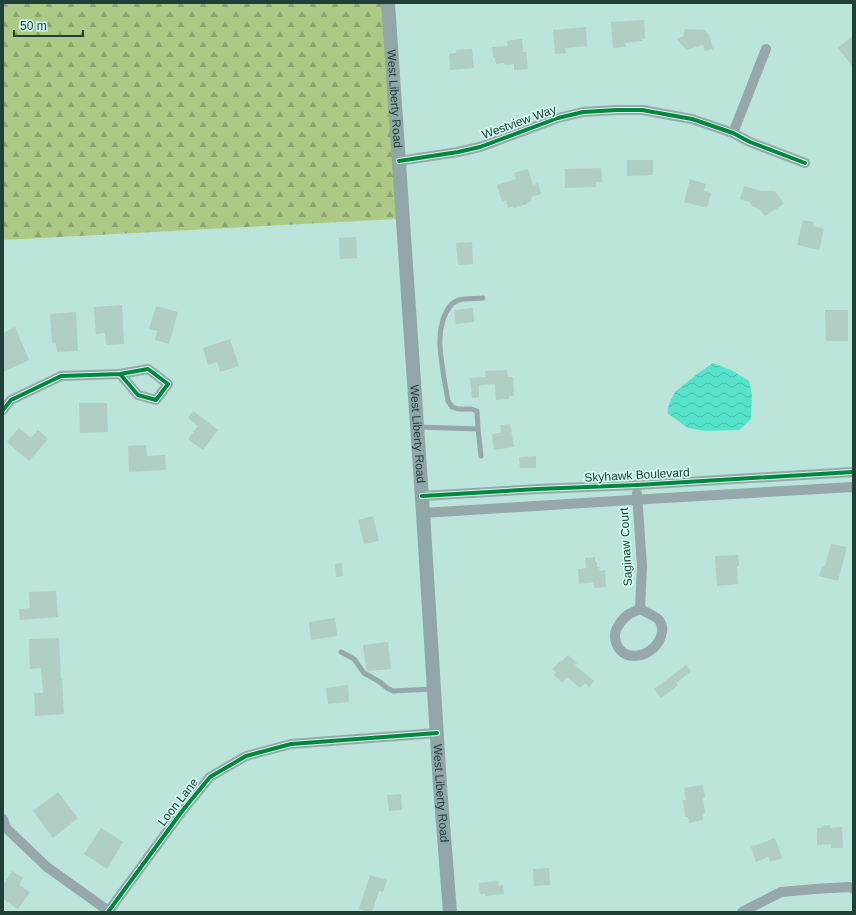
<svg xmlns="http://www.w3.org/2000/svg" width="856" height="915" viewBox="0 0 856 915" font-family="Arial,sans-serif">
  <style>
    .forest { fill: url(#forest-firs) }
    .water { fill: url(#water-waves) }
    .building { fill: #b0cec3 }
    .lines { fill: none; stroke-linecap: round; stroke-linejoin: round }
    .service { stroke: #96a8a9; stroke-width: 5 }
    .minor { stroke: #96a8a9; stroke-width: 10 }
    .secondary { stroke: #91a7a7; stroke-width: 14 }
    .cycleway-casing { stroke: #d1fcf1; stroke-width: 6 }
    .cycleway { stroke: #00873e; stroke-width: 4 }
    .labels { text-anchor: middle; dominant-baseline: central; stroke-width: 3.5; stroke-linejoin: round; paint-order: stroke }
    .street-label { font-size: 12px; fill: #203f39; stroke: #d1fcf1 }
  </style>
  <defs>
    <pattern id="forest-firs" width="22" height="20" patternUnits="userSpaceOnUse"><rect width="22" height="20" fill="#acca86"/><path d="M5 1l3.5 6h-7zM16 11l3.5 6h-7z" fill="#8ca56f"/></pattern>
    <pattern id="water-waves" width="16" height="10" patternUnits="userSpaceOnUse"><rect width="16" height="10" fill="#56e3cc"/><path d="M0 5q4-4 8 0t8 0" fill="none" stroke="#47b9a7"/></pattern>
  </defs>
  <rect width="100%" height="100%" fill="#bbe4db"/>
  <path class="forest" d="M 3,3 L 382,3 L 397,219 L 3,240 Z"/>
  <path class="water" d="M 713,363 L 731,370 L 749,381 L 752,394 L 751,419 L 739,430 L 705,431 L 688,428 L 667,413 L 669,404 L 675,392 L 697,374 Z"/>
  <path class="building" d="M 644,20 L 645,38 L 642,39 L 642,41 L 625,43 L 626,47 L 613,48 L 611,22 Z
    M 586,27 L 587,46 L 565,48 L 566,53 L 555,54 L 553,30 Z
    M 685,29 L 704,30 L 709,35 L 713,49 L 705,51 L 703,45 L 686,50 L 677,39 L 683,36 Z
    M 853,36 L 853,67 L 838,48 Z
    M 522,39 L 523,52 L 526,52 L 528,69 L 514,70 L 514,64 L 505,65 L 504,63 L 496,64 L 495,58 L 493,58 L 492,47 L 508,46 L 507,41 Z
    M 472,49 L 474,68 L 450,70 L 449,54 L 456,53 L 456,50 Z
    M 627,160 L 653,160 L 653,175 L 627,176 Z
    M 601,168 L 602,182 L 596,182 L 596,187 L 565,188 L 565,169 Z
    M 528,169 L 533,185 L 538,183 L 541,194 L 531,197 L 532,201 L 527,203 L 527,204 L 514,208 L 513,206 L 508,208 L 506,200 L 502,202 L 497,185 L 516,179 L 514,173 Z
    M 690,179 L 706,184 L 704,191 L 711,193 L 707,208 L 684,202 Z
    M 744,186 L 762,191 L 775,191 L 784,204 L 765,216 L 760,209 L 752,206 L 750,202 L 740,199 Z
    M 803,220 L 814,222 L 813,226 L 824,229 L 819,250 L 797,245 Z
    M 356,237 L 357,258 L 340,259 L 339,238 Z
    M 472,242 L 473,264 L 458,265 L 456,243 Z
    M 122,305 L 124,344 L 106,345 L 105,333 L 96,334 L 94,307 Z
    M 156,306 L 178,312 L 169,344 L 155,340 L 157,331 L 149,329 Z
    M 473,308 L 474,322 L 456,324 L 454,310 Z
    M 825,310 L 848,310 L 848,341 L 826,341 Z
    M 76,312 L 78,351 L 57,352 L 56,344 L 52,343 L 50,314 Z
    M 15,327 L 29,360 L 3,372 L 3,333 Z
    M 230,339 L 239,366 L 220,372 L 217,362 L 208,365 L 203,348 Z
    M 507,370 L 508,377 L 513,377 L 514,396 L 509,396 L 509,399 L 496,400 L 495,384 L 479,385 L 479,397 L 472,398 L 470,378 L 486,377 L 485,371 Z
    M 79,403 L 107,403 L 108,432 L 80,433 Z
    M 193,411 L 218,430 L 203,450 L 188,439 L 198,426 L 188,418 Z
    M 510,424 L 514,447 L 494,450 L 492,434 L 501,433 L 500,425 Z
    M 19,428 L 31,438 L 38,430 L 48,439 L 29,461 L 7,442 Z
    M 146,445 L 147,456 L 165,455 L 166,470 L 129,472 L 128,446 Z
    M 536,456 L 536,468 L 520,468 L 519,457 Z
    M 373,516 L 379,541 L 364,544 L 358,520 Z
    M 831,544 L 847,547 L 838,581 L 819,576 L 822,566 L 825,566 Z
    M 738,555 L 739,566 L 737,566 L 738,584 L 717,586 L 715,556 Z
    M 595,557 L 595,562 L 597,562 L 597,567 L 599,567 L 600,571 L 605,570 L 606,587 L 594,588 L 593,582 L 579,584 L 578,569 L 586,568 L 585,558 Z
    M 342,563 L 343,576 L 336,577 L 335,564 Z
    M 56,591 L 58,617 L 20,620 L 19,609 L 30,608 L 29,592 Z
    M 335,618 L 337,636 L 311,640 L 309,622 Z
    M 59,638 L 61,679 L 62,679 L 64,714 L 35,716 L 34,693 L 43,693 L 41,668 L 30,669 L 29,639 Z
    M 388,642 L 391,669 L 368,671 L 366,669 L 363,645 Z
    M 568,655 L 577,663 L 575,665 L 594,681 L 589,687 L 585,683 L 580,688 L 567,677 L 562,683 L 554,675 L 556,672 L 552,669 L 560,661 L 561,662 Z
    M 686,665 L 691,671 L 676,683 L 678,685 L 661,698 L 654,689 Z
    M 348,685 L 349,702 L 328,704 L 326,688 Z
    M 703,785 L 705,797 L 703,798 L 705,813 L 702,814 L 703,820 L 689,823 L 688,817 L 685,817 L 683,800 L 686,800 L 684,788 Z
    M 58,792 L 78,818 L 53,838 L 33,811 Z
    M 401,794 L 402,810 L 389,811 L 387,795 Z
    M 830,825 L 830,828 L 842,827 L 843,848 L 831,848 L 831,844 L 817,845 L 817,828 L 823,828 L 822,826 Z
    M 101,828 L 123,842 L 107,869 L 84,854 Z
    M 775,838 L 782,858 L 770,862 L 768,857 L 756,862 L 751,847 Z
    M 549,868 L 550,885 L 534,886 L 533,869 Z
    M 12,871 L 23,878 L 19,885 L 30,892 L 18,909 L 3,899 L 3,885 Z
    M 370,875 L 387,880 L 383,892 L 379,891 L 372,912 L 369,912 L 359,909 Z
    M 498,881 L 499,886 L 503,885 L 504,894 L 485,896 L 485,894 L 480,894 L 479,883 Z"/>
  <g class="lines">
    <path class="service" d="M 418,427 L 478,429 L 477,411 L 471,409 L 458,409 L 452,407 L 448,401 C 445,383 441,364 440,346 C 439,332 443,305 459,300 C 465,298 476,299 483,298
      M 478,429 L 481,456
      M 341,652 L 354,659 L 364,673 L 380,682 L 387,688 L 393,691 L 433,689"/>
    <path class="minor" d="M 733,133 L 766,49
      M 399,161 L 458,152 L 480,147 L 558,118 L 583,112 L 617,110 L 642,110 L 692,119 L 733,133 L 750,142 L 805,163
      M 3,410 L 11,400 L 61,376 L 120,374 L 148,369 L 168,384 L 156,400 L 138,395 L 120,374
      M 637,493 L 642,566 L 640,609
      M 422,496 L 538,489 L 637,485 L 853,472
      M 423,513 C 566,503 710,496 853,487
      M 640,609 C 646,612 655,616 659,620 C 661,623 663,628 662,632 C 658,658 618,667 615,637 C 614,629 623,618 629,614 C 633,612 637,610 640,609 Z
      M 3,819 L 6,828 L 47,867 L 110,912
      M 108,912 L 183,810 L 210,777 L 246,756 L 291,744 L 437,733
      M 742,912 L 781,892 L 815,889 L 848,887 L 853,888"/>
    <path class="secondary" id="s1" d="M 388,3 L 423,513 L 440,786 L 450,912"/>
    <defs>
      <path id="cycleway" d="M 399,161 L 458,152 L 480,147 L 558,118 L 583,112 L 617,110 L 642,110 L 692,119 L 733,133 L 750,142 L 805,163
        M 3,410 L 11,400 L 61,376 L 120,374 L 148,369 L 168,384 L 156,400 L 138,395 L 120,374
        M 422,496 L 538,489 L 637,485 L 853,472
        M 108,912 L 183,810 L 210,777 L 246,756 L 291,744 L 437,733"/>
    </defs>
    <use href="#cycleway" class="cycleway-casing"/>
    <use href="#cycleway" class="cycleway"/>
  </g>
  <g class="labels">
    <g class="street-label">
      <text stroke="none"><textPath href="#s1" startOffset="96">West Liberty Road</textPath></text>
      <text transform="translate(519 122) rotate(-20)">Westview Way</text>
      <text stroke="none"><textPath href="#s1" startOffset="432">West Liberty Road</textPath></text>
      <text transform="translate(637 475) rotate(-3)">Skyhawk Boulevard</text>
      <text transform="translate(626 547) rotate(-93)">Saginaw Court</text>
      <text stroke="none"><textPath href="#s1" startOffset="792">West Liberty Road</textPath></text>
      <text transform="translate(178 802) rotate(-52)">Loon Lane</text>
    </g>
  </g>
  <rect width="856" height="915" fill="none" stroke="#203f39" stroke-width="8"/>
  <path d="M14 30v6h69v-6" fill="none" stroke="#203f39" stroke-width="2"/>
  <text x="20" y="30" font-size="12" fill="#203f39" stroke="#d1fcf1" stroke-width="3" paint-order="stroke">50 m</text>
</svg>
